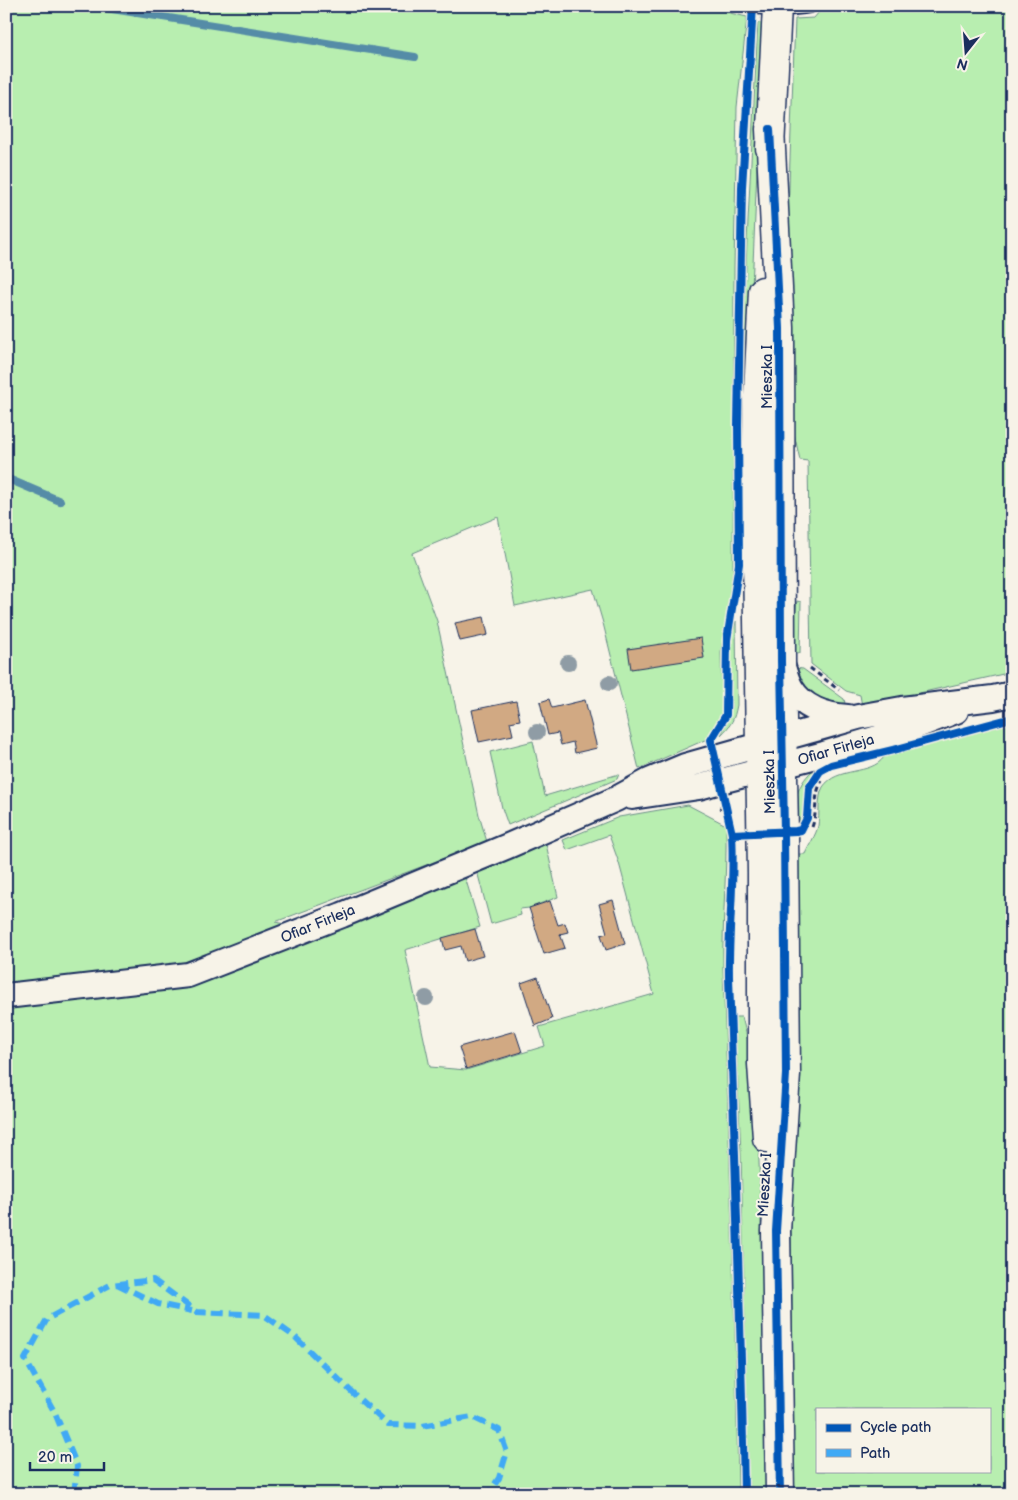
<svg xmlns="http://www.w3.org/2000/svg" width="1018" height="1500" viewBox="0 0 1018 1500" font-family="'Balsamiq Sans',sans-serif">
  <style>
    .green { fill: #b8eeb0; stroke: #6a8e87; fill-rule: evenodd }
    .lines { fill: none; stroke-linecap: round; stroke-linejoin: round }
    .stream { stroke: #558ca7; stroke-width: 8 }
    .building { fill: #d1a983; stroke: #1b2f5e }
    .service-casing { stroke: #1b2f5e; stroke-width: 16 }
    .minor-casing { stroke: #1b2f5e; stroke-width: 28 }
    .tertiary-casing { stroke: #1b2f5e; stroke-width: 31 }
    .path { stroke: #1b2f5e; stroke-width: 3; stroke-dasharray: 5 4; stroke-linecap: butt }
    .service { stroke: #f7f3e8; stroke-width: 12 }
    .minor { stroke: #f7f3e8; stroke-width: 24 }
    .tertiary { stroke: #f7f3e8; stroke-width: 28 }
    .quiet { stroke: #3fa9f5; stroke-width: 6; stroke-dasharray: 12 6; stroke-linecap: butt }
    .cycleway-casing { stroke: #f7f3e8; stroke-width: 11 }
    .cycleway { stroke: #0057b8; stroke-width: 8 }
    .tree { fill: #8f9ca5 }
    .labels { text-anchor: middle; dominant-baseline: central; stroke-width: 4; stroke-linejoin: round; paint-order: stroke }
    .street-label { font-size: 15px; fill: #1b2f5e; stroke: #f7f3e8 }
  </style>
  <rect width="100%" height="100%" fill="#f7f3e8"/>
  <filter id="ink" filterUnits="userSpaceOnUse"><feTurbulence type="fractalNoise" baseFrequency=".02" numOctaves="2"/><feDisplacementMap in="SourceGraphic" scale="10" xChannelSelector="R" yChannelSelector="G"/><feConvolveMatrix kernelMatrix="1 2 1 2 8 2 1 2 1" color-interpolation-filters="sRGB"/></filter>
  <g filter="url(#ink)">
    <path class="green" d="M 6,6 L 717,6 L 730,13 L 747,17 L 737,107 L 734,267 L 733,570 L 721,652 L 722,714 L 720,720 L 707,739 L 639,769 L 603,623 L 593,589 L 515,606 L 498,517 L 412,553 L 437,621 L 479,815 L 487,842 L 275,922 L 324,932 L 328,927 L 465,877 L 480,927 L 405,950 L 430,1067 L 466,1070 L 545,1046 L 539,1027 L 654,994 L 619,863 L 609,835 L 567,850 L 563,840 L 619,817 L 688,805 L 726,825 C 727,873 722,921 723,969 C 729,1144 736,1319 738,1494 L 6,1494 Z
      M 824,6 L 1012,6 L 1012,672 L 862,706 L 860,695 L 846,691 L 811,664 L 808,461 L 800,460 L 792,424 L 788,215 L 795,19 L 814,18 Z
      M 763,22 L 748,386 L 750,650 L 745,650 L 742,382 L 747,241 L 758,23 Z
      M 797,601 L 801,602 L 800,653 L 791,652 Z
      M 736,621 L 737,705 C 734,720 732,724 721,735 L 729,718 L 731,708 L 730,643 Z
      M 794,668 L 803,669 L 844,699 L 846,708 C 819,703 804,694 794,668 Z
      M 1012,723 L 1012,1494 L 794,1494 L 791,1213 L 796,1111 L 793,854 L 805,854 C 809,845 816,835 818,826 C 820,814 817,798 823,787 C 837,766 871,776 884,757 ZM 817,1409 L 989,1409 L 989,1471 L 817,1471 Z
      M 533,741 L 545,796 L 619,774 L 617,779 L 508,825 L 502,808 L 490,752 Z
      M 813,770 L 814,773 C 810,780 806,787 804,795 C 802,806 806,818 798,827 L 793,828 C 795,805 794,787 813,770 Z
      M 546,844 L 558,897 L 529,908 L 520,909 L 521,915 L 491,924 L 477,871 Z
      M 735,1017 L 742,1017 L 756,1073 L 764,1310 L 767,1494 L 749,1494 L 741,1154 Z"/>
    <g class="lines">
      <path class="stream" d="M 93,6 L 415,57
        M 6,478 L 60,501"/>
    </g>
    <path class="building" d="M 484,617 L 488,635 L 460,641 L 455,623 Z
      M 701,638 L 704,658 L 631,669 L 628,649 Z
      M 549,699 L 552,708 L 585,700 L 597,748 L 575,753 L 573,742 L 561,745 L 558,733 L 548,735 L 540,702 Z
      M 516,701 L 520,720 L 510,722 L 513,735 L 479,742 L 472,710 Z
      M 613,900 L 625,944 L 606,950 L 601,935 L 607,933 L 599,904 Z
      M 550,901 L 558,925 L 565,923 L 568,932 L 560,934 L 565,948 L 544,954 L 529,908 Z
      M 475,929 L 483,956 L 465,961 L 461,946 L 445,950 L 442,938 Z
      M 538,977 L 552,1019 L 535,1026 L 521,983 Z
      M 515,1031 L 522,1052 L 466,1069 L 459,1047 Z"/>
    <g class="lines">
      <defs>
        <path id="service" d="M 751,6 C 770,9 791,10 810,6"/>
        <path id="minor" d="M 782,665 C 785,672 787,681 791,688 C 803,708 826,716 848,717
          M 632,797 L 699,787 L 721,781 L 824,754 L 911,728 L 956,711
          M 6,996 L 188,975 L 342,915 L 508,846 L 616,799 L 649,781 L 685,766 L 858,717 L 902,709 L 993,698 L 1012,694"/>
        <path id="tertiary" d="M 770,129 L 780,328 L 781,661 L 784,832 L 786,1074 L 776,1231 L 780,1494
          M 770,148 L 777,6
          M 763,291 L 758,396 L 756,492 L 762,873 L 762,1064 L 767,1138"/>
      </defs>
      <use href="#service" class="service-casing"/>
      <use href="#minor" class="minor-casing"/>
      <use href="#tertiary" class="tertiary-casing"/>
      <path class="path" d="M 810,668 L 839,690
        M 719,808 L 727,810
        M 812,827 C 818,812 813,795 822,781"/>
      <use href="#service" class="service"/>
      <use href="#minor" class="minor"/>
      <use href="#tertiary" class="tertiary"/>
      <path class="quiet" d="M 117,1284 L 158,1304 L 192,1311
        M 74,1494 L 77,1466 L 55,1413 L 25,1359 L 47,1319 L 110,1285 L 153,1280 L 197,1312 L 264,1315 L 295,1337 L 358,1398 L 388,1425 L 422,1426 L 472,1417 L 499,1430 L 507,1452 L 499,1478 L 488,1494"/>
      <defs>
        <path id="cycleway" d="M 770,129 L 780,328 L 781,661 L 784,832 L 786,1074 L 776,1231 L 780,1494
          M 732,834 L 796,831 L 801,830 L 807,818 L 809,788 L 820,771 L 831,765 L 893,750 L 1012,718
          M 744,1494 C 741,1321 735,1149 729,977 C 728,929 735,881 732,834 L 711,740 L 726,715 L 727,640 L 739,564 L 738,425 L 742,187 L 753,6"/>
      </defs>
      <use href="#cycleway" class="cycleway-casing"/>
      <use href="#cycleway" class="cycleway"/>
    </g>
    <g class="tree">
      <circle cx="568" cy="663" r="8"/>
      <circle cx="609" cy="683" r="8"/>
      <circle cx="537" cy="732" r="8"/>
      <circle cx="426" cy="998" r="8"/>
    </g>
  </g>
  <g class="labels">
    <g class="street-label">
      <text transform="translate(767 377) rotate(-90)">Mieszka I</text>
      <text transform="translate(836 750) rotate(-16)">Ofiar Firleja</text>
      <text transform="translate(770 782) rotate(-91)">Mieszka I</text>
      <text transform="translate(318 924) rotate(-22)">Ofiar Firleja</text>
      <text transform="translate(765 1185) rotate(-87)">Mieszka I</text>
    </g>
  </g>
  <rect width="1018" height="1500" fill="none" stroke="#f7f3e8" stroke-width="25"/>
  <rect x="12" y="12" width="993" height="1475" fill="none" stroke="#1b2f5e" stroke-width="2" filter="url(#ink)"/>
  <rect x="816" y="1408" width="175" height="65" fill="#f7f3e8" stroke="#9fa5b1"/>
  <rect x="826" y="1424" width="25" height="8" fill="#0057b8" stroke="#9fa5b1"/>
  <text x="860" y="1432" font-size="15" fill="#1b2f5e">Cycle path</text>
  <rect x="826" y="1449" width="25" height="8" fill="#3fa9f5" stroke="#9fa5b1"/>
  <text x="860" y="1458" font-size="15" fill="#1b2f5e">Path</text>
  <g transform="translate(966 52) rotate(197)" stroke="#f7f3e8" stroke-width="4" paint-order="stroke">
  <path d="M0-4L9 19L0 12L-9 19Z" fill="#1b2f5e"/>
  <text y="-8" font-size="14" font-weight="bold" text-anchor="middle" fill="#1b2f5e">N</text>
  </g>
  <path d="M30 1462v8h74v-8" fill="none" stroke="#1b2f5e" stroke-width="2.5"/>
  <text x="38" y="1462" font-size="15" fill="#1b2f5e" stroke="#f7f3e8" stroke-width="4" paint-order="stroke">20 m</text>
</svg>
